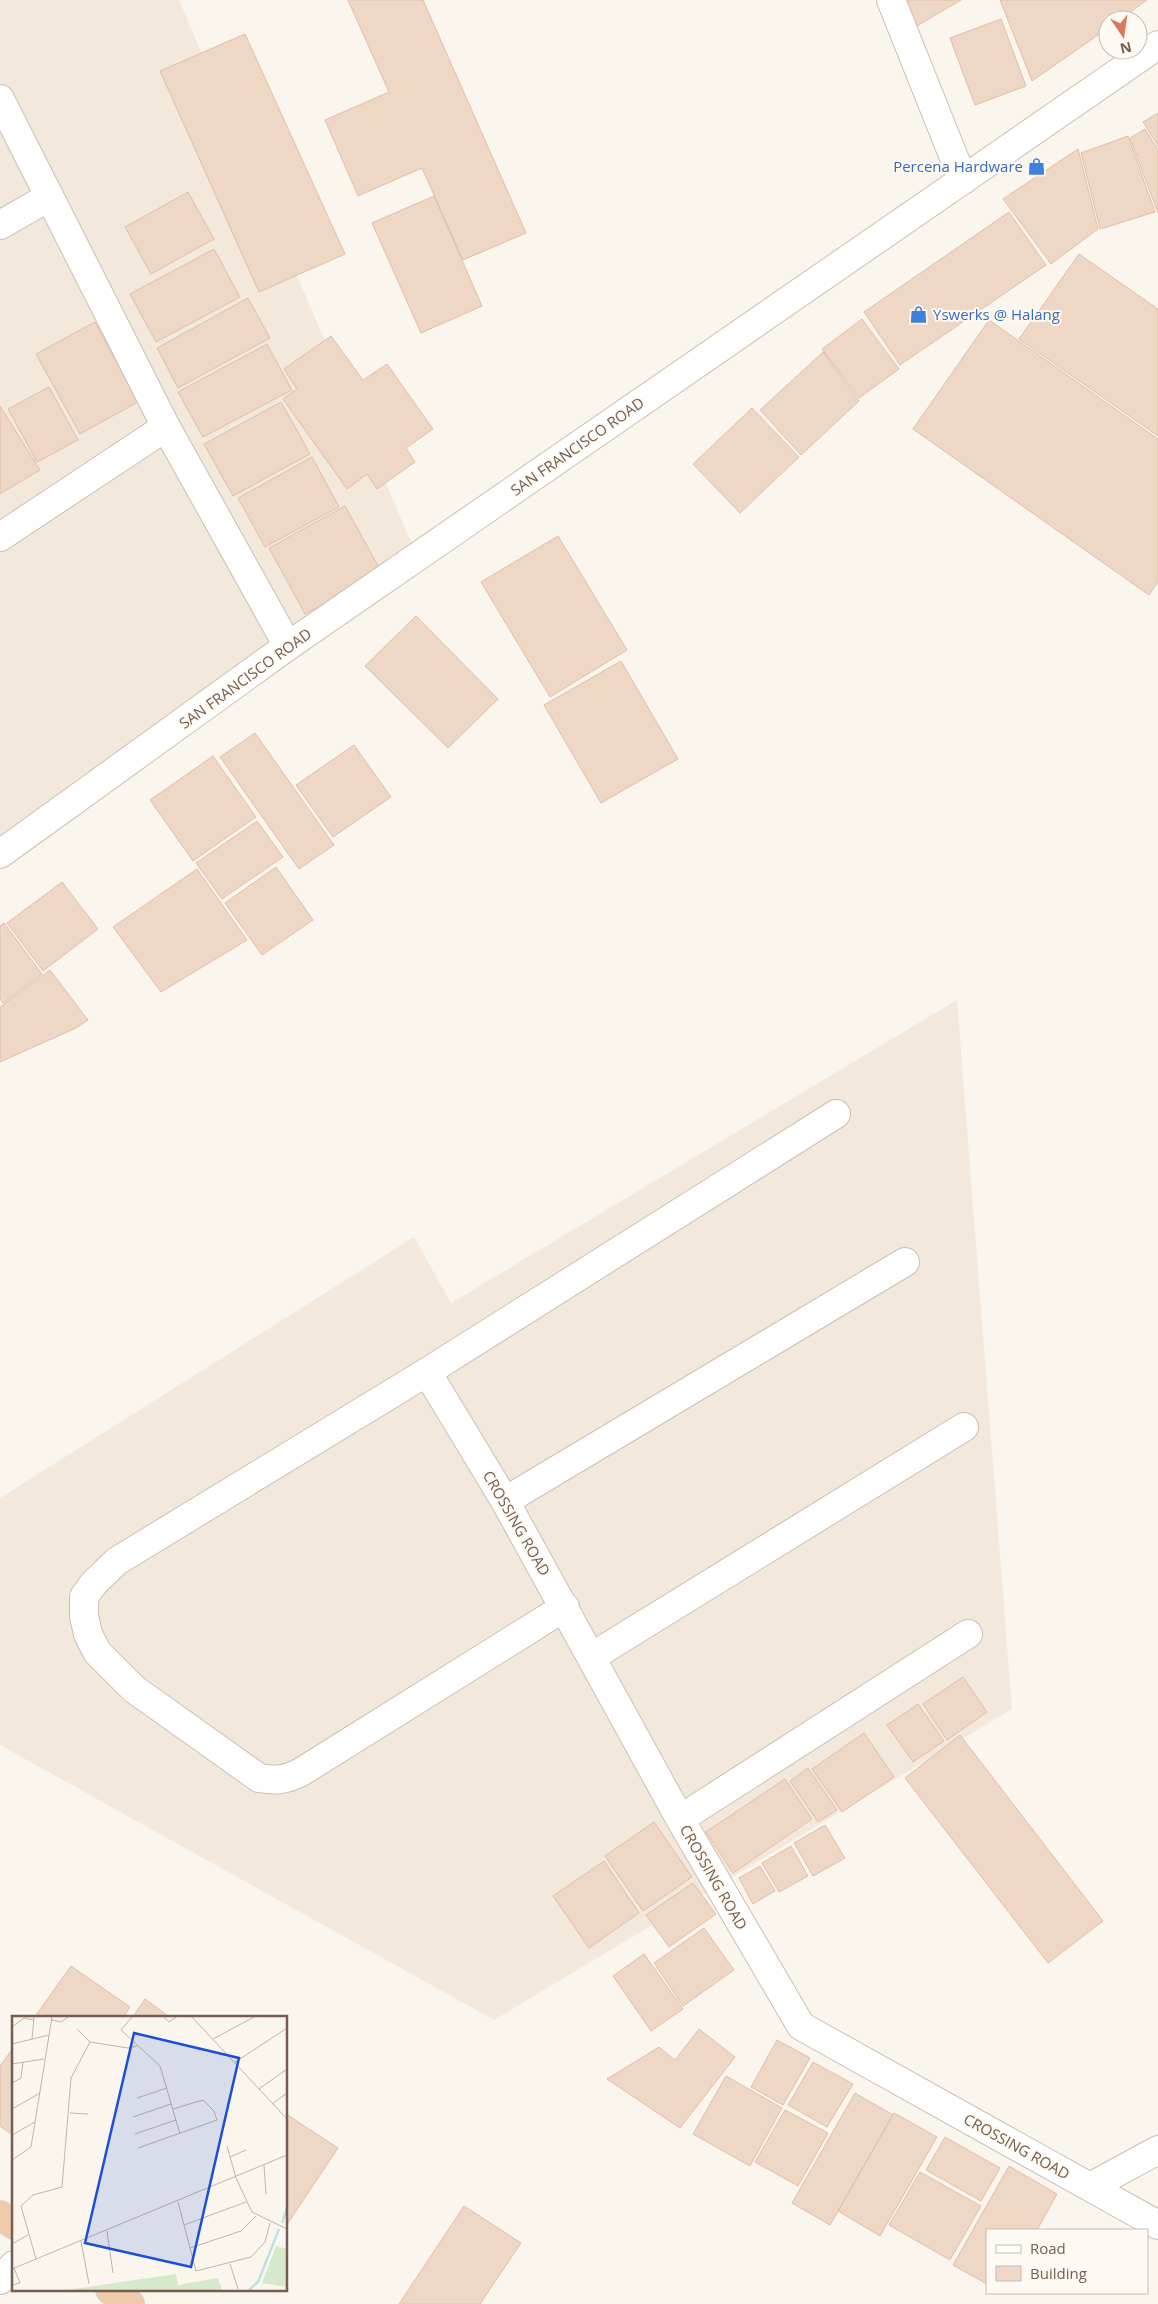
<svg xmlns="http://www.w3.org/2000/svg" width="1158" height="2304" viewBox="0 0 1158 2304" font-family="'Open Sans',sans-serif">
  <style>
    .residential { fill: #f3e8dc }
    .building { fill: #efd7c6; stroke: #e0bea8 }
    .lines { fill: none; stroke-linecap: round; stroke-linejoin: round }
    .minor-casing { stroke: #cdbeb3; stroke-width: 30 }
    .secondary-casing { stroke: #d0bfb0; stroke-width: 30 }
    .trunk-casing { stroke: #d8d2ce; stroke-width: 30 }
    .minor { stroke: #fff; stroke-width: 28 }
    .secondary { stroke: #fff; stroke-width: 28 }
    .trunk { stroke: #f1caab; stroke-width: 28 }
    .labels { text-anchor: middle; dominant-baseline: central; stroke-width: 4; stroke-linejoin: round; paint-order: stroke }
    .shop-label { font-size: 15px; fill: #366cbe; stroke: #fefaf3; text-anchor: end }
    .street-label { font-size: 15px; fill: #755e51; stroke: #fefaf3 }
    .inset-river { fill: none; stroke: #c2dfe4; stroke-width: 2.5 }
    .inset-road { fill: none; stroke: #c1b4aa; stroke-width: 1 }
    .view { fill: #1d4ed8; fill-opacity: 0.15; stroke: #1d4ed8; stroke-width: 2.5 }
    .inset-edge { fill: none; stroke: #755e51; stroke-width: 2.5 }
  </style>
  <rect width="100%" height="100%" fill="#fbf6ed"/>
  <path class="residential" d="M 0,0 L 179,0 L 414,549 L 0,841 Z
    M 957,1000 L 1012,1709 L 494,2020 L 0,1745 L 0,1498 L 414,1237 L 451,1303 Z"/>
  <path class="building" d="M 348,0 L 423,0 L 526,233 L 463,260 L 422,168 L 358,196 L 325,120 L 389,92 Z
    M 905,0 L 961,0 L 915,27 Z
    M 1000,0 L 1147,0 L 1119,20 L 1108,20 L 1108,28 L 1032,81 Z
    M 1001,19 L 1026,86 L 975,105 L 950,38 Z
    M 245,34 L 345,254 L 259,292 L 160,71 Z
    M 1158,113 L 1158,146 L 1143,122 Z
    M 1145,129 L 1158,150 L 1158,213 L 1130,138 Z
    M 1128,136 L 1155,212 L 1100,229 L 1081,153 Z
    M 1078,149 L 1098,229 L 1051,264 L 1003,199 Z
    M 188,192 L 214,239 L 151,274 L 125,227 Z
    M 434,196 L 482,306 L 421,333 L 372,223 Z
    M 1009,212 L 1046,265 L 900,365 L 864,312 Z
    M 214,249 L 240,297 L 156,342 L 130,294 Z
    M 1079,254 L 1158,309 L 1158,436 L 1019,339 Z
    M 248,298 L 270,338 L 178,388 L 157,348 Z
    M 862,319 L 899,369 L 859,398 L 822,349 Z
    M 989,320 L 1158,439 L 1158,582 L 1149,595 L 913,429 Z
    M 95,322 L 138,402 L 80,434 L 36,354 Z
    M 331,336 L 363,380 L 387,364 L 433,429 L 406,448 L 415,462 L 377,489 L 367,474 L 347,489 L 283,399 L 297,389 L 284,369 Z
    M 267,344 L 292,390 L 203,437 L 178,392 Z
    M 823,352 L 859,401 L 801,455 L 760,410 Z
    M 49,387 L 78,440 L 37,462 L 8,409 Z
    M 281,402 L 310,454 L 233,496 L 204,444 Z
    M 0,406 L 40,470 L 0,494 Z
    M 752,408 L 799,457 L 740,513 L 693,464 Z
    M 312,457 L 339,507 L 265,547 L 238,498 Z
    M 345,506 L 382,573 L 305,614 L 269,548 Z
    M 558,536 L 627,650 L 550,697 L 481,582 Z
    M 416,616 L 498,699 L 448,748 L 365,666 Z
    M 621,661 L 678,759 L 601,803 L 544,705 Z
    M 255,733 L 334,845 L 299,869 L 220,757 Z
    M 354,745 L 391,797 L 333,837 L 296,785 Z
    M 213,756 L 256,817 L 193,861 L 150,800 Z
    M 257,821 L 283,857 L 222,899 L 196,863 Z
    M 276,867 L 313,920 L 262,955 L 225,903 Z
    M 197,869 L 247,940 L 161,992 L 113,927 Z
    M 62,882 L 98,929 L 43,971 L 7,923 Z
    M 4,923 L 42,974 L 3,1003 L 0,999 L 0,926 Z
    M 50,970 L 88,1020 L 76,1028 L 0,1062 L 0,1007 Z
    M 963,1677 L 987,1712 L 947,1740 L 923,1704 Z
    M 918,1704 L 944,1741 L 913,1762 L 887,1725 Z
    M 864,1733 L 894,1777 L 842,1812 L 812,1769 Z
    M 960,1735 L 1103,1921 L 1048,1963 L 905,1778 Z
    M 808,1768 L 837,1810 L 818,1822 L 790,1781 Z
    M 785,1779 L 812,1819 L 733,1873 L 706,1832 Z
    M 654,1822 L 692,1877 L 643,1911 L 605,1856 Z
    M 825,1825 L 845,1858 L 813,1876 L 794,1843 Z
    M 791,1846 L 808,1876 L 779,1892 L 762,1863 Z
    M 604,1861 L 639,1913 L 589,1948 L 553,1896 Z
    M 760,1866 L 775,1891 L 753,1904 L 739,1878 Z
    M 693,1883 L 716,1914 L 669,1947 L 646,1915 Z
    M 704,1928 L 734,1970 L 683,2006 L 654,1963 Z
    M 644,1954 L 683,2009 L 651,2031 L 613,1976 Z
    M 71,1966 L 130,2007 L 123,2018 L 34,2018 Z
    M 145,1999 L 171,2018 L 132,2018 Z
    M 699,2029 L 735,2057 L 680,2128 L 607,2079 L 659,2047 L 675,2060 Z
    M 777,2040 L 810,2058 L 783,2105 L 751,2087 Z
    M 14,2047 L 14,2136 L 0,2126 L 0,2066 Z
    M 813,2062 L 853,2084 L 827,2127 L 788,2105 Z
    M 726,2076 L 782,2108 L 750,2166 L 693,2134 Z
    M 855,2093 L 893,2115 L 830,2225 L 792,2203 Z
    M 785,2110 L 828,2133 L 798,2186 L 755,2162 Z
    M 894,2113 L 937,2137 L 880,2236 L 838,2211 Z
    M 286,2114 L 338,2148 L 286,2226 Z
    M 945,2137 L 1000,2168 L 981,2201 L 926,2170 Z
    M 1009,2166 L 1057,2194 L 1037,2230 L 987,2230 L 987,2284 L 953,2265 Z
    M 920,2172 L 981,2206 L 950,2260 L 889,2225 Z
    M 464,2206 L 521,2243 L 480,2304 L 399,2304 Z"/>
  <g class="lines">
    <defs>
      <path id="minor" d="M 891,0 L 963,180
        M 0,99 L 166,427 L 288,646
        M 0,225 L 49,197
        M 0,537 L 166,427
        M 427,1372 L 505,1501 L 680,1819 L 801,2026 L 1158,2225
        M 505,1501 L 905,1262
        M 565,1607 L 301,1772 C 286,1780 275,1781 259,1778 L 134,1689 L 97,1652 L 88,1634 L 84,1616 L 84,1597 L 94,1583 L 117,1561 L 427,1372 L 836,1114
        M 593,1656 L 964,1427
        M 680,1819 L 968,1634
        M 1090,2187 L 1158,2150
        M 0,2280 L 14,2265"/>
      <path id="secondary" d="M 0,854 L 288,646 L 1158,45"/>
      <path id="trunk" d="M 0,2215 L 14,2225
        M 110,2290 L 130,2304"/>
    </defs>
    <use href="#minor" class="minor-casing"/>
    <use href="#secondary" class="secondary-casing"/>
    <use href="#trunk" class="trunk-casing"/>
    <use href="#minor" class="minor"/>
    <use href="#secondary" class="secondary"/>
    <use href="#trunk" class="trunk"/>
  </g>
  <defs>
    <symbol id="shop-bare" viewBox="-9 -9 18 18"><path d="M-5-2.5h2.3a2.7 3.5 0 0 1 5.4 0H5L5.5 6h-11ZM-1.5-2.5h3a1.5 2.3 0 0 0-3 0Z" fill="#3f7fe0" stroke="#fefaf3" stroke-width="2.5" paint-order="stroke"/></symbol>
  </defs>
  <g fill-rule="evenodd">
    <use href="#shop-bare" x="1024" y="154" width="25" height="25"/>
    <use href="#shop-bare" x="906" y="302" width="25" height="25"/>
  </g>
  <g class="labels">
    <g class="shop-label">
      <text x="1023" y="166">Percena Hardware</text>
      <text x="933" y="314" text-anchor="start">Yswerks @ Halang</text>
    </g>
    <g class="street-label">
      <text transform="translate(577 446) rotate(-35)">SAN FRANCISCO ROAD</text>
      <text transform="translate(245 678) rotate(-36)">SAN FRANCISCO ROAD</text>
      <text transform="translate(517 1523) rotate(60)">CROSSING ROAD</text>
      <text transform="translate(714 1877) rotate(60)">CROSSING ROAD</text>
      <text transform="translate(1017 2146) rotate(29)">CROSSING ROAD</text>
    </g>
  </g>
  <g transform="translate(12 2016)">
    <rect width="275" height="275" fill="#fbf6ed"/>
    <path d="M 264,230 L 275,233 L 275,271 L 250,267 ZM 164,258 L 166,269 L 206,262 L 210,274 L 55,274 Z" fill="#d7e9cb"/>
    <path class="inset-river" d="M 270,207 L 275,192M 237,274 L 246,266 L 267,213"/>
    <path class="inset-road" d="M 120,1 L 109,14 L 148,50 L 168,118M 152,1 L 157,6 L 164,1M 180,1 L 275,103M 40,4 L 49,6 L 56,1M 0,11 L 12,2 L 22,4M 65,13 L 78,26M 20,23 L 22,1M 201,23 L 242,1M 0,28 L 37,19M 222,47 L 275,12M 0,48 L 32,43M 0,67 L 9,62 L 11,46M 247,73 L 275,53M 125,82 L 155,72M 260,88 L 275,77M 0,93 L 28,77M 58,97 L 76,98M 121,101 L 159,88M 123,118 L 164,104M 0,119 L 23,106M 215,130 L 224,162M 126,132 L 205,104 L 202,95 L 191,84 L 161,93M 218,141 L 234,134M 0,144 L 19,131 L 40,1M 252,149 L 254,178M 224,162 L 240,196 L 275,213M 166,186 L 184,255 L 239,241 L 253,226 L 258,207M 172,209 L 234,186M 95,215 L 101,257M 69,225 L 77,268M 0,228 L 16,219M 178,232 L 229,215 L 244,200M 24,243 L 9,190 L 21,179 L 50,171 L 59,62 L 78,26 L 116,32 L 125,30M 218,248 L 226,273M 0,253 L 275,139M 0,269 L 8,267 L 2,252"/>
    <path class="view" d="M 122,17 L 227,42 L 179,251 L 73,227 Z"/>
    <rect width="275" height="275" class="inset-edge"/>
  </g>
  <rect x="986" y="2229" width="162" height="65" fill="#fefaf3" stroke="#c7bcb2"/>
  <rect x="996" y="2245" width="25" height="8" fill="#ffffff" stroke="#c7bcb2"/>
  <text x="1030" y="2254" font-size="15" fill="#755e51">Road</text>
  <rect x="996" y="2266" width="25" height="15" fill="#efd7c6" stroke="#c7bcb2"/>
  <text x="1030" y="2279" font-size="15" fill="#755e51">Building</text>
  <g transform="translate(1123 35) rotate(167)"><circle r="24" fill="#fefaf3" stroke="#c7bcb2"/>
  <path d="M0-4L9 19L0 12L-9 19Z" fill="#da7a5d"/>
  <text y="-8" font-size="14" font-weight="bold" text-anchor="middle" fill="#755e51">N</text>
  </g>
</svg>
